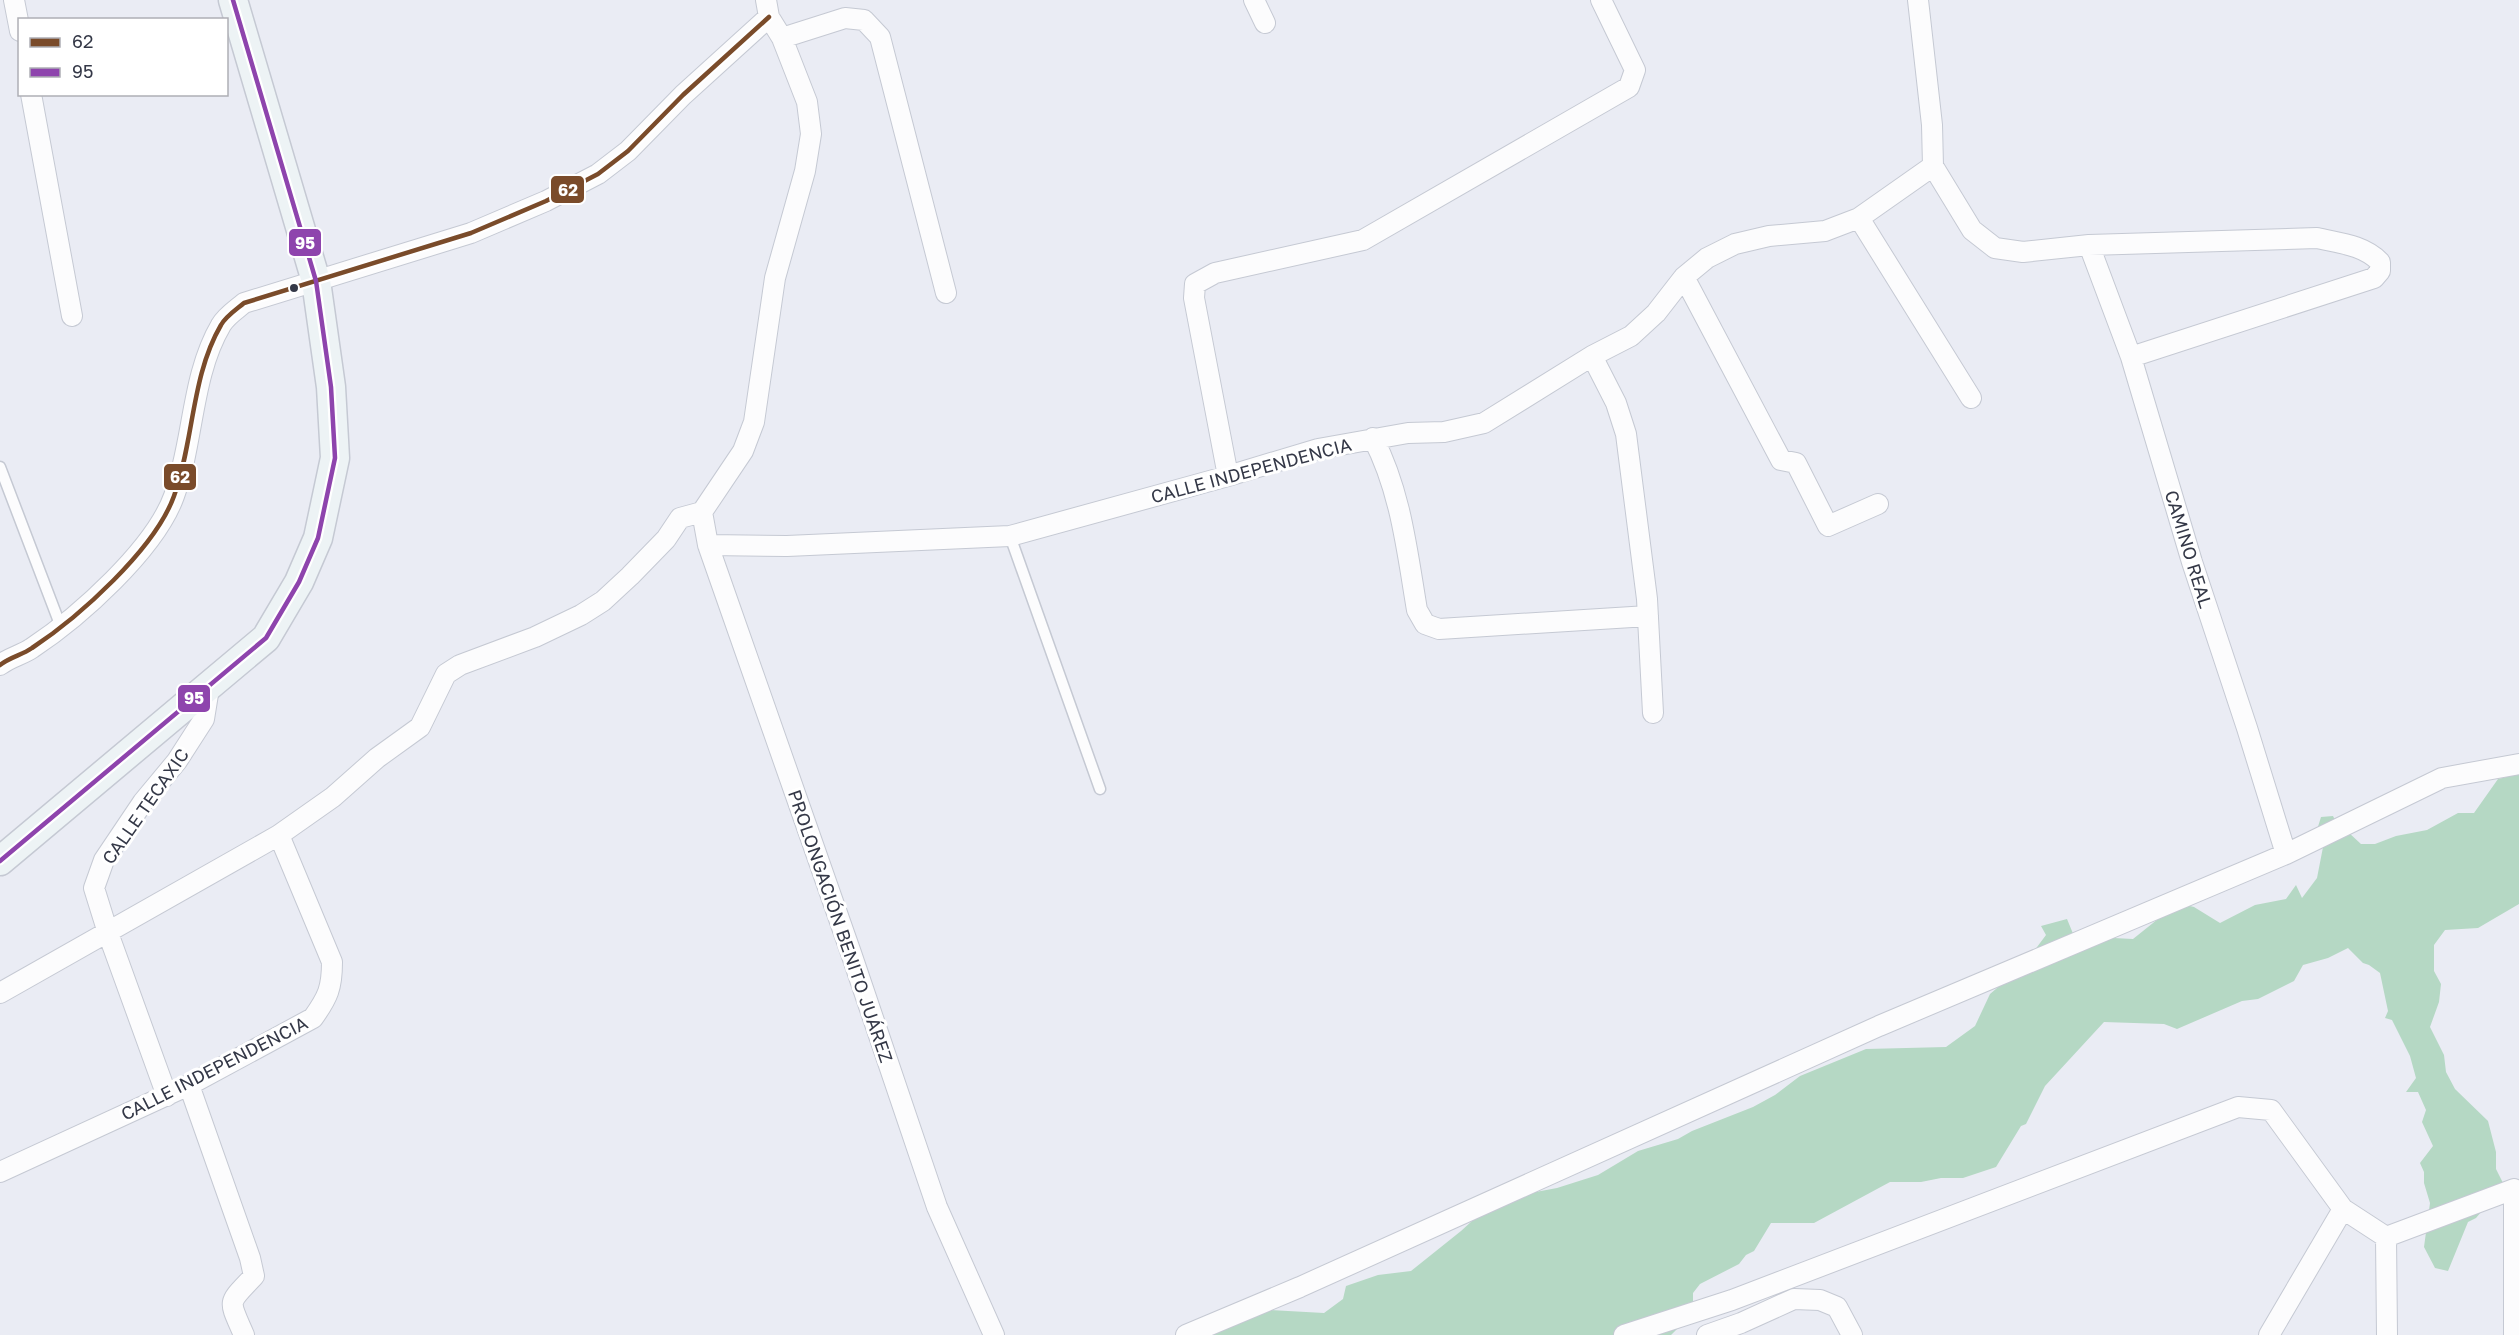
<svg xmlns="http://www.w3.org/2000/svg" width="2519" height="1335" viewBox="0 0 2519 1335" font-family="'Golos Text',sans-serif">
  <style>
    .green { fill: #b5d8c4 }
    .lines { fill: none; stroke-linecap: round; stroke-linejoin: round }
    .lane-casing { stroke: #c5c9d3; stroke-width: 13 }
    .street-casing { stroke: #c5c9d3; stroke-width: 22 }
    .secondary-casing { stroke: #c5c9d3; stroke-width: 31 }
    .lane { stroke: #fcfcfd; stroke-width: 10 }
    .street { stroke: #fcfcfd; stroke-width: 20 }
    .secondary { stroke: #edf3f5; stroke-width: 28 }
    .bus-1-casing { stroke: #fff; stroke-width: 9 }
    .bus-2-casing { stroke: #fff; stroke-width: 9 }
    .bus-1 { stroke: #7a4b2a; stroke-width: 4.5 }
    .bus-2 { stroke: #8e44ad; stroke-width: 4.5 }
    .bus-dot { fill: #343847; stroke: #fff; stroke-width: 2 }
    .labels { text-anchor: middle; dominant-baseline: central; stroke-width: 6; stroke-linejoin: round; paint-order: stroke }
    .street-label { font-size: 18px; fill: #343847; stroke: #fff }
    .line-badge { stroke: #fff; stroke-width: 2 }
    .badge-label { font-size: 16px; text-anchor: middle; font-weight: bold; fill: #fff }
  </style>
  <rect width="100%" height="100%" fill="#eaecf4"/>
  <path class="green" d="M 2519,774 L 2519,904 L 2478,928 L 2445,930 L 2434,945 L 2434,971 L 2441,984 L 2439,1002 L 2430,1027 L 2444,1055 L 2446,1072 L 2455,1089 L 2488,1121 L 2496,1152 L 2496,1169 L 2504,1185 L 2476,1218 L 2468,1222 L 2448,1271 L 2435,1268 L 2424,1247 L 2430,1203 L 2424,1183 L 2424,1172 L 2420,1163 L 2433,1146 L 2422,1122 L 2426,1110 L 2418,1092 L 2406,1092 L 2416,1078 L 2410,1056 L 2392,1020 L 2385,1018 L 2388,1011 L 2380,973 L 2369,965 L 2363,963 L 2348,948 L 2328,958 L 2303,965 L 2294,981 L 2258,999 L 2242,1001 L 2177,1029 L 2164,1024 L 2104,1022 L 2045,1086 L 2026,1124 L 2021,1126 L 1996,1167 L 1963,1178 L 1941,1178 L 1921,1182 L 1890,1182 L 1814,1223 L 1771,1223 L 1754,1251 L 1746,1255 L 1739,1264 L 1700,1284 L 1693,1293 L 1693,1309 L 1675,1325 L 1677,1329 L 1671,1335 L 1206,1335 L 1250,1309 L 1324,1313 L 1343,1299 L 1346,1286 L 1378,1275 L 1411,1271 L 1461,1231 L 1483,1211 L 1525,1194 L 1557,1188 L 1598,1175 L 1638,1151 L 1678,1139 L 1692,1131 L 1753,1107 L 1775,1095 L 1800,1076 L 1866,1049 L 1946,1047 L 1975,1026 L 1990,994 L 2023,966 L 2046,935 L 2041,926 L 2067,919 L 2074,936 L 2133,939 L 2178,903 L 2194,907 L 2220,923 L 2255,905 L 2286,899 L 2296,885 L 2302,898 L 2317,878 L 2324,842 L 2317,830 L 2321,817 L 2333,816 L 2335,820 L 2361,844 L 2375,844 L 2396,836 L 2427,830 L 2458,813 L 2474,813 L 2498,779 Z"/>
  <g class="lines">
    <defs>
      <path id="lane" d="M 0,467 L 61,627
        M 1010,536 L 1100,789"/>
      <path id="street" d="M 14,0 L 20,31
        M 1254,0 L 1265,23
        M 1918,0 L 1932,125 L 1933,166 L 1972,230 L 1995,248 L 2023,252 L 2089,245 L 2317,238 C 2339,243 2364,245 2380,262 L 2380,271 L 2374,278 L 2131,357
        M 782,38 L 845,18 L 864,20 L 880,37 L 946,293
        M 31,94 L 72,316
        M 1859,218 L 1971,398
        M 2089,245 L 2131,357 L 2192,562 L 2247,728 L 2286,854
        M 1684,277 L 1781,460 L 1796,463 L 1828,526 L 1878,504
        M 1592,356 L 1616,403 L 1626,434 L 1647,599 L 1653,713
        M 1373,438 C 1401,492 1407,551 1417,610 L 1425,624 L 1439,629 L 1648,616
        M 1228,476 L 1194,298 L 1195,284 L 1215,273 L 1363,240 L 1629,87 L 1635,70 L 1601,0
        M 702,512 L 708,545 L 851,953 L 937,1207 L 994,1335
        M 702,512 L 743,451 L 754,422 L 775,278 L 805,171 L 811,134 L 807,102 L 782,38 L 769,17 L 766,0
        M 708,545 L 787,546 L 1010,536 L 1228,476 L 1318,449 L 1408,433 L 1444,432 L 1484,423 L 1592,356 L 1631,336 L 1656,313 L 1684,277 L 1707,258 L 1735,244 L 1769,236 L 1825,231 L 1859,218 L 1933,166
        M 0,665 C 10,657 22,655 32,648 C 79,617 155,549 174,496 C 194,441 191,376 221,325 C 226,316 237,309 244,303 L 471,233 L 546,201 L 598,174 L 628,151 L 683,95 L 769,17
        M 279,835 L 333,797 L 377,758 L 420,727 L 446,674 L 460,665 L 535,637 L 581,615 L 603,601 L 630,576 L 666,539 L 680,518 L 702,512
        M 0,993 L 279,835 L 332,962 C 332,988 328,997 313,1018 L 189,1085 L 0,1172
        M 189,1085 L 250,1258 L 254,1276 C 227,1305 228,1298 244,1335
        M 167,1096 L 108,933 L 94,888 L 104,860 L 143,802 L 177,761 L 204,719 L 209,688
        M 2386,1237 L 2387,1335
        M 1186,1335 L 1300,1287 L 1879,1026 L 2286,854 L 2442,778 L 2519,764
        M 1624,1335 L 1732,1300 L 2238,1107 L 2271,1110 L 2343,1209 L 2386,1237 L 2514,1189 L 2514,1335
        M 1707,1335 L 1741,1323 L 1794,1299 L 1820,1300 L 1837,1307 L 1852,1335
        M 2269,1335 L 2343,1209"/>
      <path id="secondary" d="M 0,861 L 266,638 L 299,582 L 318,538 L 335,458 L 331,387 L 316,281 L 233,0"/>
    </defs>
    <use href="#lane" class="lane-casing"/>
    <use href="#street" class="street-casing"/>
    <use href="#secondary" class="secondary-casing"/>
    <use href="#lane" class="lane"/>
    <use href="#street" class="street"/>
    <use href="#secondary" class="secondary"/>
    <defs>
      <path id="bus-1" d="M 0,665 C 10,657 22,655 32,648 C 79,617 155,549 174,496 C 194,441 191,376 221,325 C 226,316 237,309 244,303 L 471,233 L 546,201 L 598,174 L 628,151 L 683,95 L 769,17"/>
      <path id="bus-2" d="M 0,861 L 266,638 L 299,582 L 318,538 L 335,458 L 331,387 L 316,281 L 233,0"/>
    </defs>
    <use href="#bus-1" class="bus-1-casing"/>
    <use href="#bus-2" class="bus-2-casing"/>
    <use href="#bus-1" class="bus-1"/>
    <use href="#bus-2" class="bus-2"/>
  </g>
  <circle class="bus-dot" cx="294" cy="288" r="5"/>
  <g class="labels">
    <g class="street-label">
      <text transform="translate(1251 470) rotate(-15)">CALLE INDEPENDENCIA</text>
      <text transform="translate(2189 549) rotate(73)">CAMINO REAL</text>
      <text transform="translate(145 806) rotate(-55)">CALLE TECAXIC</text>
      <text transform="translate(841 926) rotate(71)">PROLONGACIÓN BENITO JUÁREZ</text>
      <text transform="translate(214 1068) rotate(-27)">CALLE INDEPENDENCIA</text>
    </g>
  </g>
  <g class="line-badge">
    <rect x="550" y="175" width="35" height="29" rx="6" fill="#7a4b2a"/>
    <rect x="288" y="228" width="34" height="29" rx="6" fill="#8e44ad"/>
    <rect x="163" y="463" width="34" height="28" rx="6" fill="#7a4b2a"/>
    <rect x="177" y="684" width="34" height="29" rx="6" fill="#8e44ad"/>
  </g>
  <g class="badge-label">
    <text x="568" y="196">62</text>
    <text x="305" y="249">95</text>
    <text x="180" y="483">62</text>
    <text x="194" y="704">95</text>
  </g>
  <rect x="18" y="18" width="210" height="78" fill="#ffffff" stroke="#aeafb5" stroke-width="1.5"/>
  <rect x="30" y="38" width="30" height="9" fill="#7a4b2a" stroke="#aeafb5" stroke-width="1.5"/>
  <text x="72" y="48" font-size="18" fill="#343847">62</text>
  <rect x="30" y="68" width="30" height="9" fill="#8e44ad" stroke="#aeafb5" stroke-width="1.5"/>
  <text x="72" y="78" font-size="18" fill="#343847">95</text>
</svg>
